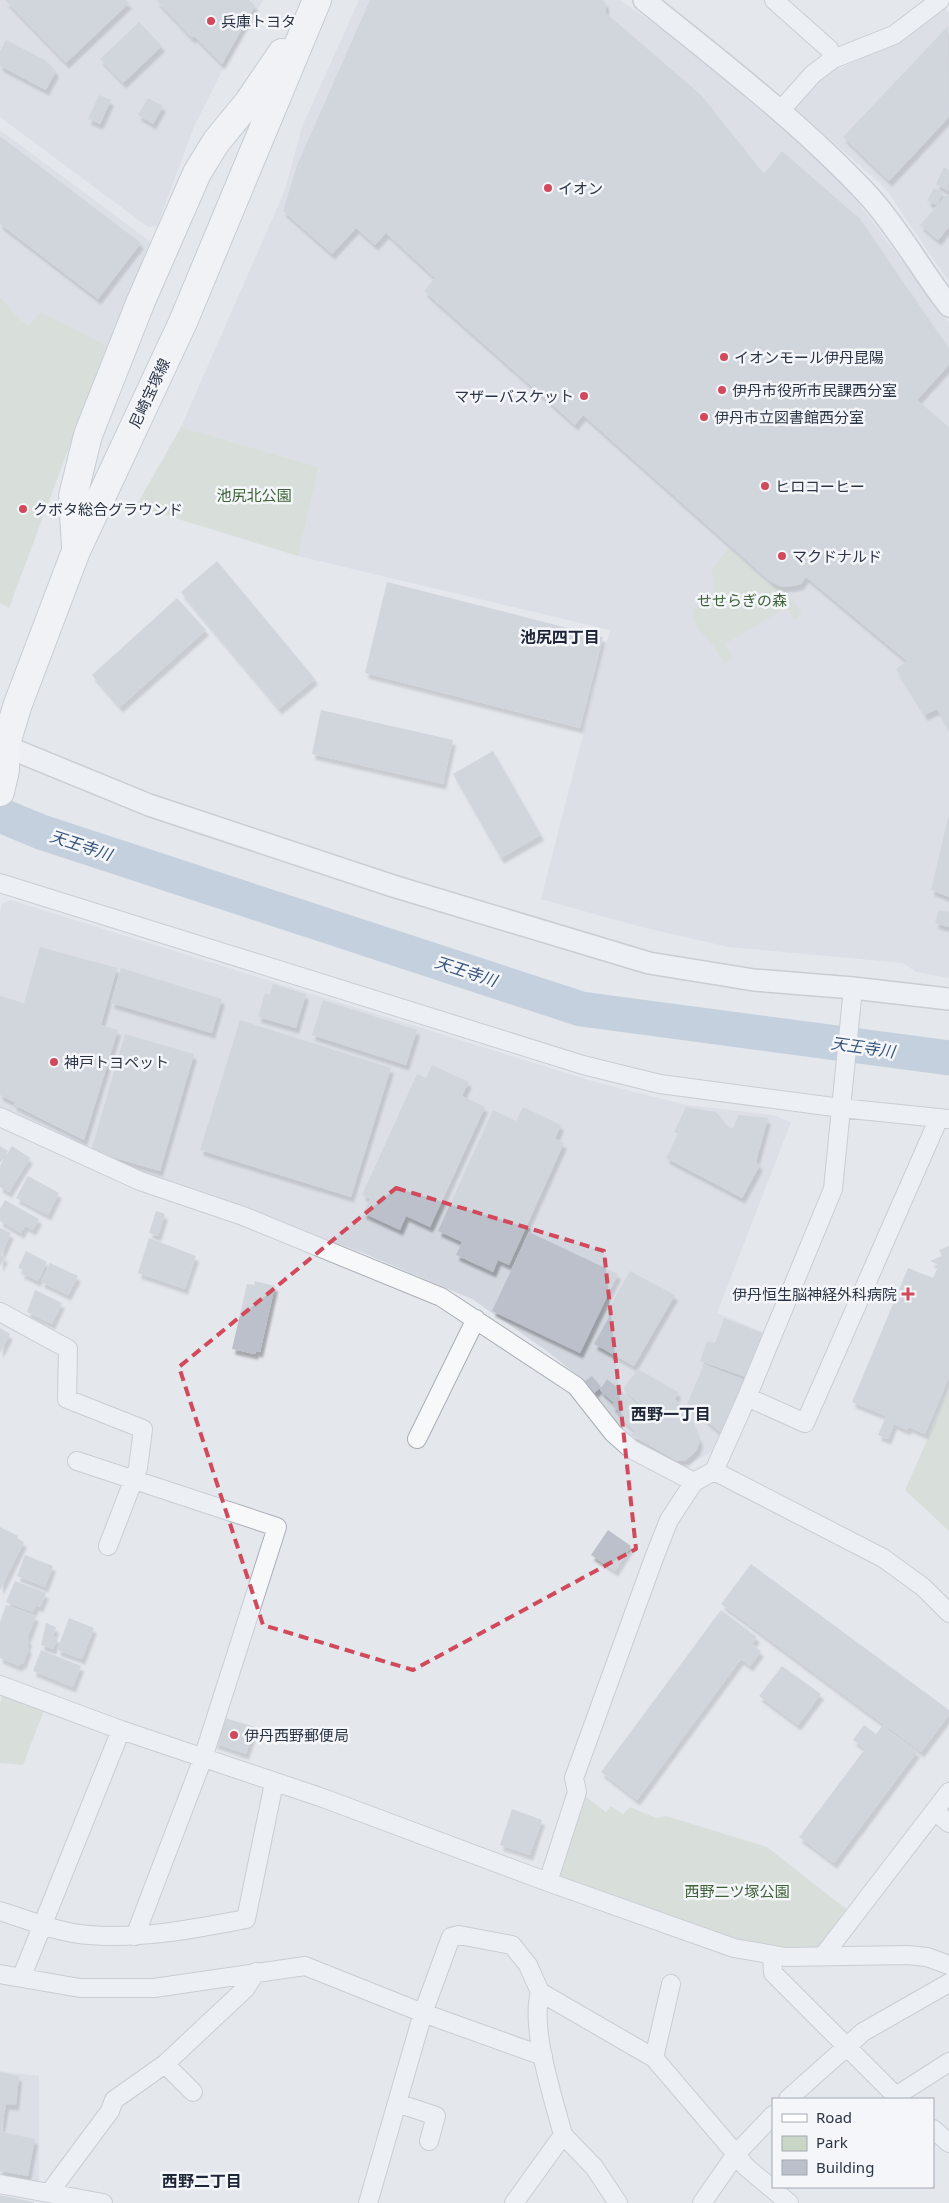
<svg xmlns="http://www.w3.org/2000/svg" width="949" height="2203" viewBox="0 0 949 2203" font-family="'Noto Sans','Noto Sans JP',sans-serif">
  <style>
    .built { fill: #d2d6de }
    .green { fill: #c9d6c5 }
    .lines { fill: none; stroke-linecap: round; stroke-linejoin: round }
    .river { stroke: #9fb4cc; stroke-width: 35 }
    .building { fill: #bbc0ca; filter: url(#shadow) }
    .minor-casing { stroke: #a9aeb7; stroke-width: 20 }
    .tertiary-casing { stroke: #a9aeb7; stroke-width: 24 }
    .primary-casing { stroke: #a3abb8; stroke-width: 30 }
    .minor { stroke: #f7f8fa; stroke-width: 18 }
    .tertiary { stroke: #f7f8fa; stroke-width: 21 }
    .primary { stroke: #fff; stroke-width: 28 }
    .marked { fill: none; stroke: #d1495b; stroke-width: 4; stroke-dasharray: 10 6; stroke-linejoin: round }
    .poi-dot { fill: #d1495b; stroke: #f4f6f9; stroke-width: 2 }
    .labels { text-anchor: middle; dominant-baseline: central; stroke-width: 5; stroke-linejoin: round; paint-order: stroke }
    .poi-label { font-size: 15px; fill: #2b3445; stroke: #f4f6f9; text-anchor: start }
    .street-label { font-size: 15px; fill: #2b3445; stroke: #f4f6f9 }
    .park-label { font-size: 15px; fill: #3f6138; stroke: #f4f6f9 }
    .neighbourhood-label { font-size: 16px; font-weight: bold; fill: #1d2536; stroke: #f4f6f9 }
    .water-label { font-size: 16px; font-style: italic; fill: #34527a; stroke: #f4f6f9 }
  </style>
  <defs>
    <filter id="shadow"><feDropShadow dx="3" dy="5.5" stdDeviation="1" flood-color="#0004"/></filter>
  </defs>
  <rect width="100%" height="100%" fill="#e4e7ec"/>
  <path class="built" d="M 0,0 L 263,0 L 222,71 L 194,127 L 157,226 L 148,227 L 0,117 Z
    M 359,0 L 620,0 L 686,46 L 843,183 L 949,323 L 949,978 L 916,972 L 903,963 L 729,947 L 641,927 L 541,899 L 610,630 L 298,556 L 319,467 L 181,427 L 285,190 L 302,127 Z
    M 945,8 L 949,13 L 949,282 L 885,188 L 794,107 L 818,79 L 835,67 L 839,69 L 898,41 Z
    M 0,130 L 152,243 L 107,346 L 41,313 L 29,325 L 18,318 L 0,296 Z
    M 10,900 L 595,1082 L 686,1105 L 773,1115 L 791,1122 L 717,1313 L 766,1333 L 715,1450 L 690,1464 L 677,1464 L 625,1436 L 577,1375 L 547,1351 L 472,1299 L 361,1252 L 139,1174 L 0,1109 L 0,913 L 2,904 Z
    M 0,2071 L 39,2076 L 39,2184 L 0,2176 Z"/>
  <path class="green" d="M 0,296 L 18,318 L 29,325 L 41,312 L 107,346 L 9,608 L 0,603 Z
    M 181,427 L 319,467 L 298,556 L 136,506 Z
    M 729,548 L 770,585 L 785,589 L 802,614 L 794,620 L 787,607 L 725,644 L 733,657 L 724,663 C 719,655 714,646 708,640 C 700,630 691,624 693,610 C 710,595 718,594 711,570 Z
    M 949,1391 L 949,1531 L 905,1490 Z
    M 3,1694 L 45,1708 L 23,1765 L 0,1763 L 0,1703 Z
    M 585,1796 L 606,1812 L 611,1806 L 623,1814 L 630,1807 L 656,1818 L 666,1816 L 767,1847 L 850,1912 L 825,1946 L 811,1951 L 759,1949 L 559,1880 Z"/>
  <g class="lines">
    <path class="river" d="M 0,815 L 41,832 L 581,1009 L 949,1058"/>
  </g>
  <path class="building" d="M 5,0 L 126,0 L 129,3 L 66,63 Z
    M 156,0 L 249,0 L 255,6 L 222,64 L 194,36 L 192,38 Z
    M 370,0 L 602,0 L 606,3 L 606,13 L 700,94 L 764,174 L 782,151 L 859,218 L 949,349 L 949,365 L 917,400 L 949,427 L 949,729 L 937,709 L 925,715 L 896,669 L 907,661 L 806,577 L 801,584 L 793,586 L 782,587 L 771,582 L 583,415 L 575,425 L 424,291 L 435,278 L 386,233 L 375,245 L 356,228 L 332,254 L 283,211 L 297,165 Z
    M 139,22 L 162,46 L 123,83 L 100,59 Z
    M 948,26 L 949,117 L 889,181 L 843,137 Z
    M 6,40 L 45,60 L 56,71 L 46,90 L 0,66 L 0,51 Z
    M 99,95 L 111,100 L 100,124 L 88,119 Z
    M 148,98 L 163,106 L 153,124 L 138,115 Z
    M 0,136 L 141,243 L 98,299 L 0,224 Z
    M 944,167 L 949,170 L 948,191 L 936,184 Z
    M 934,188 L 943,192 L 937,205 L 927,201 Z
    M 947,194 L 949,196 L 949,227 L 938,240 L 920,225 Z
    M 217,561 L 315,679 L 279,709 L 181,592 Z
    M 387,582 L 603,637 L 580,728 L 365,673 Z
    M 177,598 L 206,630 L 120,707 L 92,675 Z
    M 321,710 L 453,740 L 443,784 L 312,754 Z
    M 493,751 L 541,835 L 501,858 L 453,774 Z
    M 948,818 L 949,818 L 949,897 L 931,890 Z
    M 939,910 L 949,912 L 949,927 L 935,923 Z
    M 40,947 L 117,968 L 101,1025 L 118,1030 L 84,1140 L 14,1105 L 14,1102 L 0,1095 L 0,996 L 24,1003 Z
    M 121,968 L 222,999 L 212,1033 L 111,1003 Z
    M 273,984 L 306,994 L 296,1028 L 258,1017 L 265,993 L 270,995 Z
    M 323,1000 L 417,1030 L 406,1065 L 312,1035 Z
    M 240,1020 L 391,1068 L 351,1197 L 200,1150 Z
    M 125,1034 L 194,1054 L 160,1171 L 91,1151 Z
    M 432,1065 L 469,1082 L 462,1096 L 485,1107 L 430,1227 L 406,1216 L 400,1230 L 363,1213 L 370,1199 L 362,1195 L 417,1074 L 426,1078 Z
    M 523,1107 L 561,1125 L 555,1139 L 564,1143 L 509,1265 L 498,1260 L 493,1272 L 456,1255 L 462,1242 L 438,1231 L 493,1110 L 516,1121 Z
    M 686,1107 L 716,1112 L 722,1119 L 720,1121 L 733,1129 L 738,1115 L 768,1118 L 756,1162 L 760,1165 L 742,1198 L 666,1158 L 678,1134 L 674,1132 Z
    M 0,1146 L 8,1151 L 0,1163 Z
    M 12,1146 L 30,1158 L 9,1192 L 0,1187 L 0,1166 Z
    M 28,1176 L 59,1193 L 48,1215 L 16,1198 Z
    M 5,1200 L 39,1219 L 33,1230 L 25,1226 L 21,1233 L 0,1221 L 0,1209 Z
    M 156,1211 L 165,1214 L 158,1236 L 149,1233 Z
    M 0,1228 L 11,1233 L 1,1255 L 5,1257 L 0,1266 Z
    M 529,1232 L 618,1274 L 580,1353 L 492,1311 Z
    M 149,1238 L 196,1256 L 185,1289 L 138,1273 Z
    M 949,1246 L 949,1377 L 925,1434 L 909,1427 L 907,1430 L 894,1424 L 888,1439 L 878,1435 L 886,1416 L 852,1402 L 908,1268 L 933,1278 L 939,1265 L 930,1261 L 942,1256 L 939,1250 Z
    M 26,1251 L 47,1262 L 38,1281 L 21,1273 L 23,1270 L 18,1268 Z
    M 50,1263 L 78,1276 L 68,1295 L 41,1282 Z
    M 630,1271 L 675,1295 L 634,1366 L 594,1344 L 613,1310 L 609,1308 Z
    M 255,1281 L 275,1286 L 260,1352 L 256,1351 L 255,1354 L 232,1349 L 247,1284 L 254,1285 Z
    M 35,1290 L 62,1303 L 52,1324 L 27,1312 Z
    M 724,1318 L 765,1334 L 746,1377 L 700,1361 L 707,1341 L 715,1343 Z
    M 0,1328 L 10,1334 L 0,1353 Z
    M 704,1364 L 726,1373 L 712,1408 L 727,1373 L 745,1380 L 721,1433 L 687,1404 Z
    M 638,1369 L 678,1392 L 675,1399 L 687,1412 L 700,1441 L 697,1450 L 685,1461 L 677,1461 L 631,1435 L 635,1431 L 617,1415 L 619,1412 L 612,1405 L 614,1403 L 600,1390 L 607,1379 L 664,1427 L 623,1389 Z
    M 592,1376 L 601,1387 L 594,1393 L 585,1381 Z
    M 0,1527 L 18,1536 L 17,1538 L 24,1542 L 0,1590 Z
    M 608,1530 L 631,1546 L 615,1571 L 591,1555 Z
    M 25,1555 L 53,1566 L 45,1587 L 17,1576 Z
    M 751,1564 L 949,1710 L 949,1715 L 921,1752 L 721,1604 Z
    M 15,1581 L 46,1593 L 40,1607 L 36,1605 L 33,1612 L 6,1602 Z
    M 6,1605 L 36,1616 L 27,1639 L 29,1640 L 27,1647 L 29,1648 L 23,1664 L 21,1663 L 19,1666 L 0,1658 L 0,1622 Z
    M 721,1610 L 757,1637 L 752,1644 L 761,1651 L 750,1666 L 741,1659 L 637,1800 L 601,1772 Z
    M 69,1618 L 94,1628 L 82,1659 L 57,1650 Z
    M 46,1623 L 56,1627 L 53,1636 L 58,1638 L 53,1649 L 41,1645 Z
    M 41,1650 L 81,1666 L 73,1687 L 33,1671 Z
    M 782,1666 L 821,1694 L 798,1725 L 759,1696 Z
    M 222,1717 L 255,1727 L 246,1754 L 214,1743 Z
    M 864,1725 L 876,1734 L 882,1726 L 917,1752 L 834,1863 L 799,1837 L 865,1749 L 853,1740 Z
    M 512,1809 L 542,1820 L 530,1855 L 500,1845 Z
    M 0,2072 L 19,2076 L 16,2105 L 6,2104 L 1,2132 L 35,2139 L 28,2176 L 0,2171 Z
    M 0,2195 L 34,2202 L 34,2203 L 0,2203 Z"/>
  <g class="lines">
    <defs>
      <path id="minor" d="M 774,0 L 829,49 L 833,59
        M 779,112 L 813,74 L 833,59 L 894,35 L 940,0
        M 0,883 L 583,1065 L 660,1084 L 841,1108 L 949,1119
        M 0,1117 L 140,1181 L 243,1216 L 441,1297 L 576,1386 L 613,1433 L 631,1449 L 694,1482 L 669,1520 L 654,1558 L 574,1778 L 577,1792 L 548,1882
        M 0,1312 L 68,1349 L 67,1399 L 143,1429 L 138,1468 L 108,1546
        M 747,1397 L 805,1423 L 939,1118
        M 417,1439 L 476,1319
        M 77,1461 L 277,1527 L 203,1758 L 135,1936
        M 714,1471 L 883,1558 L 923,1587 L 949,1613
        M 694,1482 L 714,1471 L 747,1397 L 833,1189 L 853,988
        M 0,1685 L 121,1730 L 323,1798 L 548,1882 L 734,1948 L 786,1957 L 907,1955 L 927,1957 L 949,1965
        M 934,1811 L 949,1823
        M 0,1911 C 28,1920 59,1933 89,1935 C 143,1939 193,1929 246,1919 L 274,1783
        M 772,1955 L 773,1973 L 899,2099
        M 823,1956 L 949,1792
        M 0,1974 L 80,1988 L 154,1988 L 305,1966 L 423,2013 L 543,2056
        M 22,1976 L 121,1730
        M 654,2058 L 671,1984
        M 165,2064 L 193,2092
        M 896,2096 L 949,2062
        M 788,2099 L 863,2032 L 949,1983
        M 397,2103 L 436,2116 L 429,2141
        M 933,2129 L 949,2143
        M 563,2135 L 594,2167 L 618,2203
        M 0,2184 L 103,2203
        M 49,2193 L 110,2111 L 114,2100 L 165,2064 L 245,1989 L 256,1972
        M 368,2203 L 423,2013 L 451,1937 L 459,1935 L 512,1945 L 528,1965 L 540,1992 L 654,2058 L 736,2154 L 773,2115
        M 514,2203 L 563,2135 C 553,2096 530,2030 540,1992
        M 702,2203 L 736,2154 L 745,2166 L 789,2203"/>
      <path id="tertiary" d="M 644,0 C 719,60 803,125 868,195 C 899,229 921,270 949,306
        M 0,744 L 149,805 L 393,886 L 649,963 L 754,980 L 853,988 L 949,999"/>
      <path id="primary" d="M 76,547 L 73,496 L 88,435 L 141,301 L 197,173 L 216,142 L 248,103 L 282,53
        M 0,792 L 5,770 L 5,746 L 18,704 L 76,551 L 183,322 L 317,0"/>
    </defs>
    <use href="#minor" class="minor-casing"/>
    <use href="#tertiary" class="tertiary-casing"/>
    <use href="#primary" class="primary-casing"/>
    <use href="#minor" class="minor"/>
    <use href="#tertiary" class="tertiary"/>
    <use href="#primary" class="primary"/>
  </g>
  <path d="M0 0H949V2203H0ZM 396,1188 L 604,1251 L 636,1549 L 413,1670 L 263,1625 L 179,1367 Z" fill="#e4e7ec" fill-opacity=".55" fill-rule="evenodd"/>
  <path class="marked" d="M 396,1188 L 604,1251 L 636,1549 L 413,1670 L 263,1625 L 179,1367 Z"/>
  <g class="poi-dot">
    <circle cx="211" cy="21" r="5"/>
    <circle cx="548" cy="188" r="5"/>
    <circle cx="724" cy="357" r="5"/>
    <circle cx="722" cy="390" r="5"/>
    <circle cx="584" cy="396" r="5"/>
    <circle cx="704" cy="417" r="5"/>
    <circle cx="765" cy="486" r="5"/>
    <circle cx="23" cy="509" r="5"/>
    <circle cx="782" cy="556" r="5"/>
    <circle cx="54" cy="1062" r="5"/>
    <path d="M905.5 1286.5h5v5h5v5h-5v5h-5v-5h-5v-5h5z"/>
    <circle cx="234" cy="1735" r="5"/>
  </g>
  <g class="labels">
    <g class="poi-label">
      <text x="221" y="21">兵庫トヨタ</text>
      <text x="558" y="188">イオン</text>
      <text x="734" y="357">イオンモール伊丹昆陽</text>
      <text x="732" y="390">伊丹市役所市民課西分室</text>
      <text x="574" y="396" text-anchor="end">マザーバスケット</text>
      <text x="714" y="417">伊丹市立図書館西分室</text>
      <text x="775" y="486">ヒロコーヒー</text>
      <text x="33" y="509">クボタ総合グラウンド</text>
      <text x="792" y="556">マクドナルド</text>
      <text x="64" y="1062">神戸トヨペット</text>
      <text x="897" y="1294" text-anchor="end">伊丹恒生脳神経外科病院</text>
      <text x="244" y="1735">伊丹西野郵便局</text>
    </g>
    <g class="street-label">
      <text transform="translate(149 393) rotate(-65)">尼崎宝塚線</text>
    </g>
    <g class="park-label">
      <text x="254" y="495">池尻北公園</text>
      <text x="742" y="600">せせらぎの森</text>
      <text x="737" y="1891">西野二ツ塚公園</text>
    </g>
    <g class="neighbourhood-label">
      <text x="560" y="637">池尻四丁目</text>
      <text x="671" y="1414">西野一丁目</text>
      <text x="202" y="2181">西野二丁目</text>
    </g>
    <g class="water-label">
      <text transform="translate(81 845) rotate(18)">天王寺川</text>
      <text transform="translate(466 971) rotate(18)">天王寺川</text>
      <text transform="translate(863 1047) rotate(8)">天王寺川</text>
    </g>
  </g>
  <rect x="772" y="2098" width="162" height="90" fill="#f4f6f9" stroke="#a4a8b1"/>
  <rect x="782" y="2114" width="25" height="8" fill="#ffffff" stroke="#a4a8b1"/>
  <text x="816" y="2123" font-size="15" fill="#2b3445">Road</text>
  <rect x="782" y="2136" width="25" height="15" fill="#c9d6c5" stroke="#a4a8b1"/>
  <text x="816" y="2148" font-size="15" fill="#2b3445">Park</text>
  <rect x="782" y="2160" width="25" height="15" fill="#bbc0ca" stroke="#a4a8b1"/>
  <text x="816" y="2173" font-size="15" fill="#2b3445">Building</text>
</svg>
